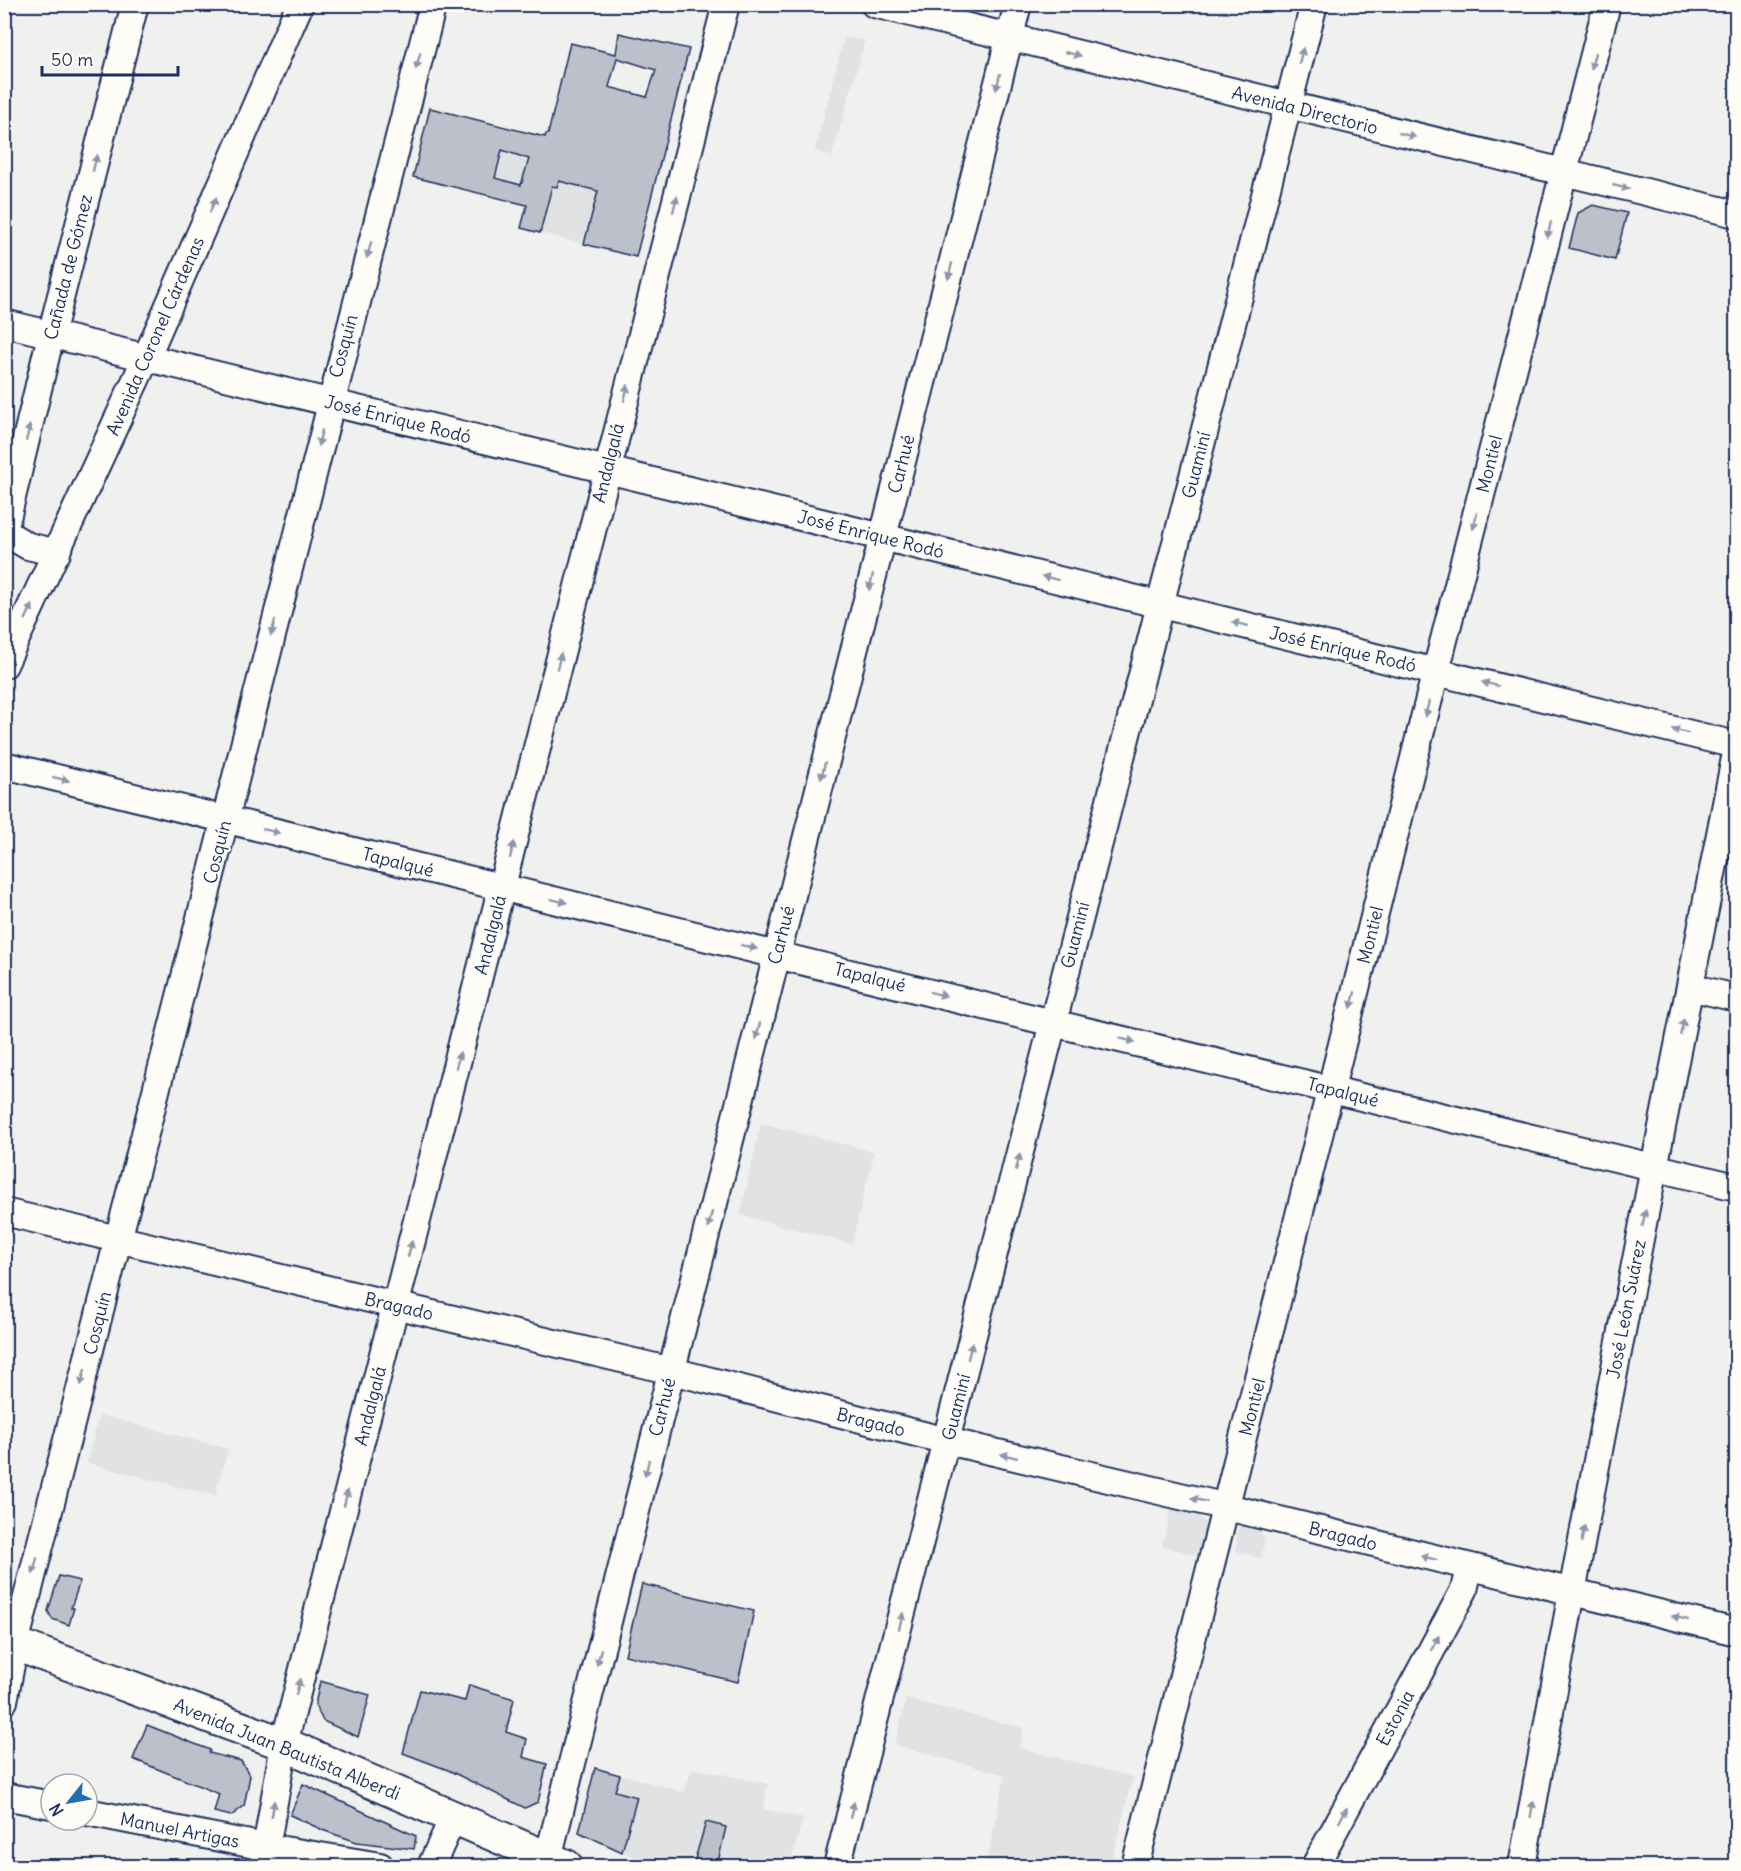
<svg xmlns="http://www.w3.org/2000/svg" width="1741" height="1871" viewBox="0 0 1741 1871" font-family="Delius,sans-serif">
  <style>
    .built { fill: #e0e2e3 }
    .building { fill: #bbc0ca; stroke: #1b2f5e; stroke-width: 1.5; fill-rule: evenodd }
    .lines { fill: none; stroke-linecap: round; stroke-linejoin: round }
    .minor-casing { stroke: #1b2f5e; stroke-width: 30 }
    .major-casing { stroke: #1b2f5e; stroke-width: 36 }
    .minor { stroke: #fdfcf7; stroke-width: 26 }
    .major { stroke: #fdfcf7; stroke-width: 32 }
    .oneway { fill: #8c96aa }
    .labels { text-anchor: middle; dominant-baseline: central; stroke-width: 4.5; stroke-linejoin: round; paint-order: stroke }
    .street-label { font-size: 18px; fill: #1b2f5e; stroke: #fdfcf7 }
  </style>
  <rect width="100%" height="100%" fill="#f0f0ee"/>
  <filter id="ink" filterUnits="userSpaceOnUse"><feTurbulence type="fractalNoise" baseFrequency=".0167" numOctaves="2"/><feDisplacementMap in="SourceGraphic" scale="12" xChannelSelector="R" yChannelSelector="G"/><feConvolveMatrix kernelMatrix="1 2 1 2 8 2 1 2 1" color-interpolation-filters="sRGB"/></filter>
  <g filter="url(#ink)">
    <path class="built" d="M 844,37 L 865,41 L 830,163 L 831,156 L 815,151 Z
      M 546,134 L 659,162 L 636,257 L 521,228 L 526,205 L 414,177 L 545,137 Z
      M 761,1123 L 874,1152 L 852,1244 L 740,1215 Z
      M 99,1415 L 228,1449 L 215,1496 L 87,1463 Z
      M 1172,1504 L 1193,1509 L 1204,1521 L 1205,1528 L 1199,1556 L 1162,1546 Z
      M 1255,1521 L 1265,1540 L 1261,1558 L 1236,1551 L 1237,1531 L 1241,1525 Z
      M 906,1699 L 1024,1728 L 1019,1748 L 1133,1777 L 1110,1866 L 986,1866 L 1005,1775 L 895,1745 Z
      M 596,1768 L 684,1792 L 692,1768 L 768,1784 L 763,1809 L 803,1818 L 790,1866 L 656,1866 L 586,1836 L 579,1832 Z"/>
    <path class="building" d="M 619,33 L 689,49 L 636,257 L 584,244 L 598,191 L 559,181 L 557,187 L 552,186 L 540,233 L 521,228 L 527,205 L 413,177 L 430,108 L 545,137 L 546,134 L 548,134 L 570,43 L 616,54 ZM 617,58 L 656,70 L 647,97 L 609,87 ZM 502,150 L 529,159 L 521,185 L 495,178 Z
      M 1593,205 L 1627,213 L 1615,260 L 1569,248 L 1578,213 Z
      M 59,1576 L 80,1581 L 71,1608 L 74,1608 L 69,1625 L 52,1619 L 48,1611 Z
      M 642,1584 L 754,1611 L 738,1682 L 625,1655 Z
      M 320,1681 L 370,1695 L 358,1737 L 323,1721 L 315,1705 Z
      M 469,1685 L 514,1699 L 506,1732 L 527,1739 L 523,1757 L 547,1764 L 538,1802 L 525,1808 L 448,1770 L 403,1753 L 420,1690 L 465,1701 Z
      M 147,1725 L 210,1750 L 209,1753 L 241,1761 L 250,1776 L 244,1806 L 231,1816 L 214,1812 L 219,1794 L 133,1759 Z
      M 595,1768 L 620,1775 L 615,1791 L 637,1797 L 622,1852 L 579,1832 Z
      M 303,1784 L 416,1836 L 414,1849 L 357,1842 L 325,1831 L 290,1815 Z
      M 706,1822 L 726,1827 L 717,1866 L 693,1866 Z"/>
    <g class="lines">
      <defs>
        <path id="minor" d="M 874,4 L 1736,214
          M 4,323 L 1736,745
          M 4,531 L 51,335 L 135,4
          M 4,532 L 28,546 L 57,553
          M 4,665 L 146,358 L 300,4
          M 4,765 L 1053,1023 L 1736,1187
          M 1690,987 L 1736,998
          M 4,1212 L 672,1371 L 947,1441 L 1227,1507 L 1736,1632
          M 4,1701 L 15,1644 C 155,1098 290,550 433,4
          M 4,1796 L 51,1805
          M 87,1812 L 266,1847 L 380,1866
          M 263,1866 L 284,1744 L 726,4
          M 431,1866 L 453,1818
          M 546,1866 L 1018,4
          M 837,1866 L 1314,4
          M 1135,1866 L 1436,671 L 1607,4
          M 1315,1866 L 1464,1590 L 1469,1568
          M 1522,1866 C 1588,1494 1663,1123 1736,753"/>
        <path id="major" d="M 4,1640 L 284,1744 L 566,1866"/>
      </defs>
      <use href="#minor" class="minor-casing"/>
      <use href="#major" class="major-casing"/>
      <use href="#minor" class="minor"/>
      <use href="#major" class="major"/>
    </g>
    <defs><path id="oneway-solid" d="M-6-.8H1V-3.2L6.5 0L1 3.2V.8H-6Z" transform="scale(1.5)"/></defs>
    <g class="oneway">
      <use href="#oneway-solid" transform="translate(1073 54) rotate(14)"/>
      <use href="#oneway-solid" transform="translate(1301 56) rotate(-76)"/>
      <use href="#oneway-solid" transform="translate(418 61) rotate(105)"/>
      <use href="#oneway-solid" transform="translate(1593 61) rotate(104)"/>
      <use href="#oneway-solid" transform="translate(998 82) rotate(104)"/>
      <use href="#oneway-solid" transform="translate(1407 135) rotate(14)"/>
      <use href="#oneway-solid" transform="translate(95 163) rotate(-76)"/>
      <use href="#oneway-solid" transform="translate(1621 187) rotate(13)"/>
      <use href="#oneway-solid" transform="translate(675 204) rotate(-76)"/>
      <use href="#oneway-solid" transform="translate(213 205) rotate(-66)"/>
      <use href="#oneway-solid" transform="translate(1549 230) rotate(104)"/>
      <use href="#oneway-solid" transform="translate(369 250) rotate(105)"/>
      <use href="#oneway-solid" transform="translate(950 271) rotate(104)"/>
      <use href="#oneway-solid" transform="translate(626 393) rotate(-76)"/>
      <use href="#oneway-solid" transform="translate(28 433) rotate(-77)"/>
      <use href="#oneway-solid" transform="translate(320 438) rotate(104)"/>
      <use href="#oneway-solid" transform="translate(1475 521) rotate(104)"/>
      <use href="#oneway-solid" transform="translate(1050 578) rotate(-166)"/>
      <use href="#oneway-solid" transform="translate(871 582) rotate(104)"/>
      <use href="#oneway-solid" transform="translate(29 612) rotate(-65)"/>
      <use href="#oneway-solid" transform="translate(1240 624) rotate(-167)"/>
      <use href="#oneway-solid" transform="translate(273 628) rotate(104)"/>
      <use href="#oneway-solid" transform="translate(559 661) rotate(-76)"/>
      <use href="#oneway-solid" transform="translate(1490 684) rotate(-166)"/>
      <use href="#oneway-solid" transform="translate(1427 709) rotate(104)"/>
      <use href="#oneway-solid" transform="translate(1680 731) rotate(-166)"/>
      <use href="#oneway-solid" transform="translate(823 771) rotate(104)"/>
      <use href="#oneway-solid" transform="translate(61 779) rotate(14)"/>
      <use href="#oneway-solid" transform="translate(271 831) rotate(14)"/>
      <use href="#oneway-solid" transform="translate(512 850) rotate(-76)"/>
      <use href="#oneway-solid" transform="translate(559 901) rotate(14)"/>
      <use href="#oneway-solid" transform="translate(749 947) rotate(14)"/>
      <use href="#oneway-solid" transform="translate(938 994) rotate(14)"/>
      <use href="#oneway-solid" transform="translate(1353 1000) rotate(104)"/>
      <use href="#oneway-solid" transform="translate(1682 1027) rotate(-78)"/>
      <use href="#oneway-solid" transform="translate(758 1031) rotate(104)"/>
      <use href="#oneway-solid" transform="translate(1127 1040) rotate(13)"/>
      <use href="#oneway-solid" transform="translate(458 1060) rotate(-76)"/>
      <use href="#oneway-solid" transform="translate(1018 1162) rotate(-76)"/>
      <use href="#oneway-solid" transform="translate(1644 1218) rotate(-79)"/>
      <use href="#oneway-solid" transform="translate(710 1220) rotate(104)"/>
      <use href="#oneway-solid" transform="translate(410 1249) rotate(-76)"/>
      <use href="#oneway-solid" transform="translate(970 1351) rotate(-76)"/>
      <use href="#oneway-solid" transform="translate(83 1377) rotate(104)"/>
      <use href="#oneway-solid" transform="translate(1009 1456) rotate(-167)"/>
      <use href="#oneway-solid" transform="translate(647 1468) rotate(104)"/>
      <use href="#oneway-solid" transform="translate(346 1498) rotate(-76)"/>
      <use href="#oneway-solid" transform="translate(1199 1500) rotate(-167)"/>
      <use href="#oneway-solid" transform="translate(1583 1534) rotate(-79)"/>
      <use href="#oneway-solid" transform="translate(1429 1558) rotate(-166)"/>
      <use href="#oneway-solid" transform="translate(35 1566) rotate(104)"/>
      <use href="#oneway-solid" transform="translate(1680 1618) rotate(-166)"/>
      <use href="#oneway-solid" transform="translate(901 1621) rotate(-76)"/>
      <use href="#oneway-solid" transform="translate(1435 1643) rotate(-62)"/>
      <use href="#oneway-solid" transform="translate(599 1657) rotate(104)"/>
      <use href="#oneway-solid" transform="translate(298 1687) rotate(-76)"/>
      <use href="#oneway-solid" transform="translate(273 1809) rotate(-81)"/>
      <use href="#oneway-solid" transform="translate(1532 1809) rotate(-80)"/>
      <use href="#oneway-solid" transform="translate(852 1810) rotate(-76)"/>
      <use href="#oneway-solid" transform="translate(1343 1815) rotate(-62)"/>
    </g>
  </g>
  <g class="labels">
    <g class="street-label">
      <text transform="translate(1305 110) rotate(14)">Avenida Directorio</text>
      <text transform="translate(68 267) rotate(-76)">Cañada de Gómez</text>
      <text transform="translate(155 336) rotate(-66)">Avenida Coronel Cárdenas</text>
      <text transform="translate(343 346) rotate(-75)">Cosquín</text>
      <text transform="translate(398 419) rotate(14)">José Enrique Rodó</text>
      <text transform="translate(608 463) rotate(-76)">Andalgalá</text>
      <text transform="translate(901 464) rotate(-76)">Carhué</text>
      <text transform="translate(1489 464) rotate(-76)">Montiel</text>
      <text transform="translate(1196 465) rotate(-76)">Guaminí</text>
      <text transform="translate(871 534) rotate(14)">José Enrique Rodó</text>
      <text transform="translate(1343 649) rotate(13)">José Enrique Rodó</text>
      <text transform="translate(217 852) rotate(-76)">Cosquín</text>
      <text transform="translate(398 862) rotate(14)">Tapalqué</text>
      <text transform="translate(490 935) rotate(-76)">Andalgalá</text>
      <text transform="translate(781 935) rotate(-76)">Carhué</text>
      <text transform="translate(1075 935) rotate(-76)">Guaminí</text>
      <text transform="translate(1370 935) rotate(-76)">Montiel</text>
      <text transform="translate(870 977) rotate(14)">Tapalqué</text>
      <text transform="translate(1343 1092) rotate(14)">Tapalqué</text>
      <text transform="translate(399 1306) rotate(13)">Bragado</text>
      <text transform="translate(1626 1309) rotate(-79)">José León Suárez</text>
      <text transform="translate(97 1323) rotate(-76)">Cosquín</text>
      <text transform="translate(370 1406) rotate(-76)">Andalgalá</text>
      <text transform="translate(662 1407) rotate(-76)">Carhué</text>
      <text transform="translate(956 1407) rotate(-76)">Guaminí</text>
      <text transform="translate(1252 1407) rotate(-76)">Montiel</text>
      <text transform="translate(871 1422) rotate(14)">Bragado</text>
      <text transform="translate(1343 1536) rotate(14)">Bragado</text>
      <text transform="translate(1395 1718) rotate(-62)">Estonia</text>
      <text transform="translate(287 1749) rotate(22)">Avenida Juan Bautista Alberdi</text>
      <text transform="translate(180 1830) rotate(11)">Manuel Artigas</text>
    </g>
  </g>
  <rect width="1741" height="1871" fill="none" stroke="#fdfcf7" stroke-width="24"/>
  <rect x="12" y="12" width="1717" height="1847" fill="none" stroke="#1b2f5e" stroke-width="2" filter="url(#ink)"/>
  <g transform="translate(69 1802) rotate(239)"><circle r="28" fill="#fdfcf7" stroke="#a3aaba" stroke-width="1.5"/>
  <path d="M0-4.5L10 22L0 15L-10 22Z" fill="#1f6fb2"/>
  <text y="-9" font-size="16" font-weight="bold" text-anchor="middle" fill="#1b2f5e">N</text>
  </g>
  <path d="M42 66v9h136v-9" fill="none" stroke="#1b2f5e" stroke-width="3"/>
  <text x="51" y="66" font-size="18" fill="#1b2f5e" stroke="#fdfcf7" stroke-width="4.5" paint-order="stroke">50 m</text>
</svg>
